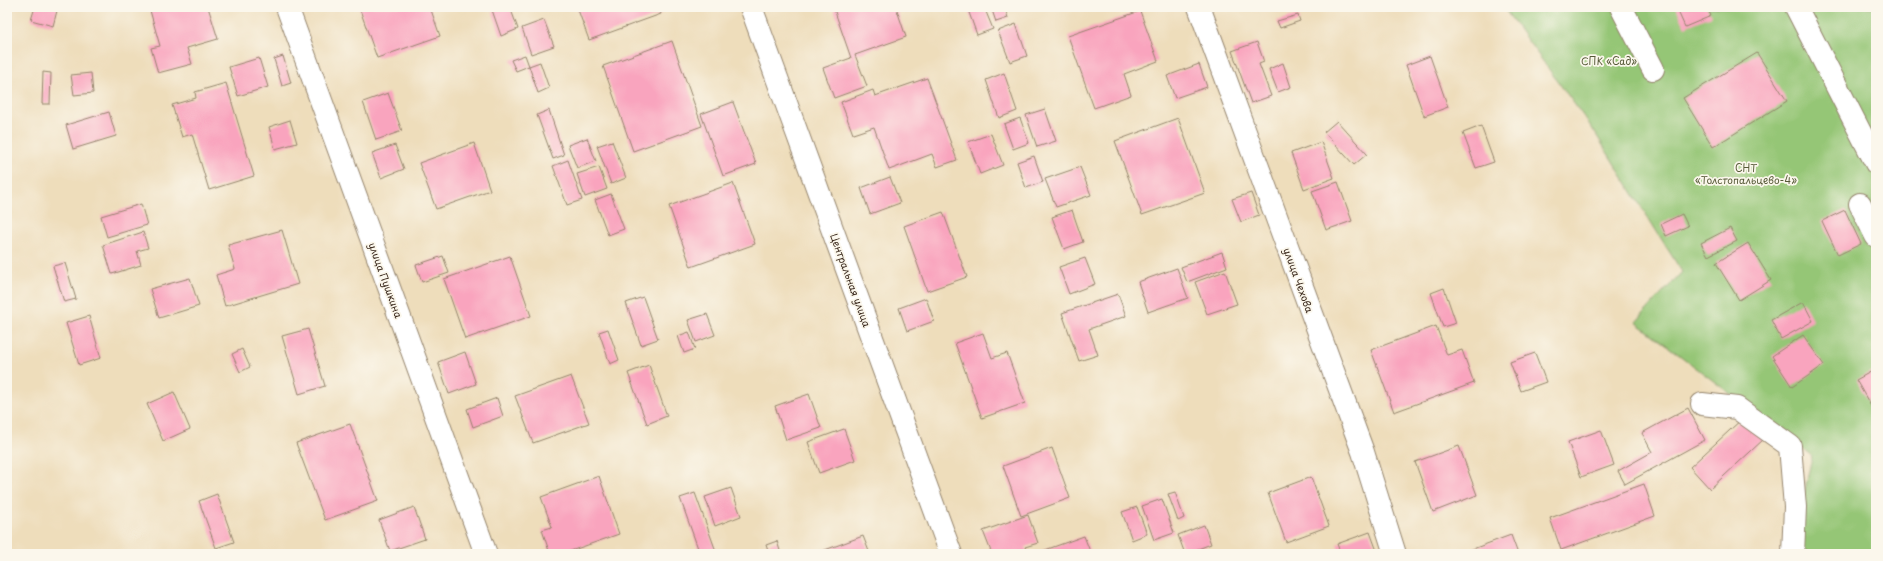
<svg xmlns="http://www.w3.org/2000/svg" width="1883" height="561" viewBox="0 0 1883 561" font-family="'Playpen Sans',sans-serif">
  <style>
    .green { fill: #95c676; stroke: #68784a }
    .building { fill: #f9a4be }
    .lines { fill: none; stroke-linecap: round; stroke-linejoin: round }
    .minor-casing { stroke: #94846c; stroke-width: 24 }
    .minor { stroke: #fff; stroke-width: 22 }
    .labels { text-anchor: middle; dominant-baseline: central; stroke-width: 3.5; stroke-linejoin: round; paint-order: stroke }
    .park-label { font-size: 10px; fill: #565938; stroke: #fbf7ec }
    .street-label { font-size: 10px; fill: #3b2a1e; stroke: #fbf7ec }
  </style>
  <rect width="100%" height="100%" fill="#fbf7ec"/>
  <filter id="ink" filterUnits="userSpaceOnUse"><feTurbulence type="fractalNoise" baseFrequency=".025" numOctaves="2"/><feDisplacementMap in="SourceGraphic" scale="8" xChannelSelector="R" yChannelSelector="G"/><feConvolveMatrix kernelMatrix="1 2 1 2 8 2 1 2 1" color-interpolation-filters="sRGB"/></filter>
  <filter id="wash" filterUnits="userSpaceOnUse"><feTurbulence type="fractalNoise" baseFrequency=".012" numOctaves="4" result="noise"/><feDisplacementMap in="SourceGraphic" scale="16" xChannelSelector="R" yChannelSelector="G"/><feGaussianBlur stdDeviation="0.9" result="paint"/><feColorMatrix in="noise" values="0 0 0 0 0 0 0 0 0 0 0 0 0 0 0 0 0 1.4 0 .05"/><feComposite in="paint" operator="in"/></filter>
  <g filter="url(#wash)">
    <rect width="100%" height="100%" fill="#edb"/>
    <path class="green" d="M 1503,7 L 1876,7 L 1876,554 L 1792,554 L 1812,456 L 1636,322 L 1682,272 L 1592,128 Z"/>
    <g id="blocks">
      <path class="building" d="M 35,7 L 58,7 L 53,26 L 31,20 Z
        M 149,7 L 208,7 L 218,39 L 187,48 L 192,64 L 158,73 L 151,48 L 160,46 Z
        M 359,7 L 430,7 L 440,36 L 377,58 Z
        M 491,7 L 510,7 L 518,29 L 501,36 Z
        M 577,7 L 659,7 L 661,14 L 589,40 Z
        M 840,7 L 896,7 L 906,37 L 855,55 L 867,86 L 834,98 L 823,68 L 851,58 L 834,9 Z
        M 967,7 L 984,7 L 993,29 L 977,35 Z
        M 991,7 L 1005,7 L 1008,18 L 996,22 Z
        M 1676,7 L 1707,7 L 1711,16 L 1685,27 Z
        M 1140,11 L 1158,61 L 1124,74 L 1131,95 L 1094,108 L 1068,36 Z
        M 1298,15 L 1300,21 L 1280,28 L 1277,21 Z
        M 544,20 L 554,46 L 531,54 L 522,28 Z
        M 1016,24 L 1027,56 L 1010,62 L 998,31 Z
        M 672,41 L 702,126 L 633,151 L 603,66 Z
        M 1257,42 L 1264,62 L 1259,64 L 1271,96 L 1251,103 L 1232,51 Z
        M 1757,53 L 1787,101 L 1713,147 L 1683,98 Z
        M 525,55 L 529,66 L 516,71 L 511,60 Z
        M 283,56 L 291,83 L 282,86 L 274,59 Z
        M 1430,56 L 1448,107 L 1424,116 L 1406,65 Z
        M 259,58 L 268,87 L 238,96 L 229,67 Z
        M 540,62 L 549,88 L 538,93 L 529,66 Z
        M 1283,63 L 1291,87 L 1278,92 L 1269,69 Z
        M 1199,64 L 1207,87 L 1175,98 L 1167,76 Z
        M 43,72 L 51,73 L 50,104 L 42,104 Z
        M 91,73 L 93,93 L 74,95 L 71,75 Z
        M 1004,73 L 1017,111 L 999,118 L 986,80 Z
        M 927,78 L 957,160 L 937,167 L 932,154 L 889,170 L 874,127 L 853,134 L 841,102 L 873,90 L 875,96 Z
        M 226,83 L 254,176 L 209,190 L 192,134 L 182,137 L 172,105 L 196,98 L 195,92 Z
        M 388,93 L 402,131 L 376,140 L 363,102 Z
        M 733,102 L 756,164 L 723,176 L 701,114 Z
        M 1045,109 L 1056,141 L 1037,147 L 1026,115 Z
        M 549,110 L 564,155 L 553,159 L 537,115 Z
        M 109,112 L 116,136 L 73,149 L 66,125 Z
        M 1020,118 L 1029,143 L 1013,149 L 1004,124 Z
        M 1178,118 L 1205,193 L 1142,215 L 1115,141 Z
        M 290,120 L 297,143 L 275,149 L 269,127 Z
        M 1337,121 L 1367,154 L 1354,165 L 1324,132 Z
        M 1481,126 L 1494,162 L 1476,168 L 1463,133 Z
        M 991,134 L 1003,165 L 980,174 L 968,142 Z
        M 587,138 L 596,161 L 577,168 L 568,145 Z
        M 612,141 L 626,178 L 611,184 L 597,146 Z
        M 1321,142 L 1334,178 L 1304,189 L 1291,153 Z
        M 474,143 L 490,190 L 436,209 L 419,163 Z
        M 395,145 L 404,169 L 381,178 L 372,153 Z
        M 1034,156 L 1043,182 L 1026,188 L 1017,162 Z
        M 568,160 L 582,200 L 567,205 L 553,166 Z
        M 599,167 L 607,189 L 585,197 L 577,174 Z
        M 1080,167 L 1091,195 L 1056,207 L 1045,179 Z
        M 890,177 L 900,203 L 870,214 L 861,188 Z
        M 1338,182 L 1352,221 L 1326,230 L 1312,191 Z
        M 733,183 L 755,244 L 691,267 L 669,206 Z
        M 1251,193 L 1259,215 L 1241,222 L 1232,199 Z
        M 611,194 L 624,229 L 608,235 L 595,200 Z
        M 141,204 L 147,225 L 107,237 L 101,216 Z
        M 1072,210 L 1083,242 L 1064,249 L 1052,217 Z
        M 1845,210 L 1861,244 L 1838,255 L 1822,221 Z
        M 943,212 L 967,277 L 927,291 L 904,226 Z
        M 1682,214 L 1688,226 L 1666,236 L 1661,224 Z
        M 1730,228 L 1737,241 L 1708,256 L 1701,243 Z
        M 282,230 L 298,284 L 225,306 L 216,275 L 235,269 L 228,245 Z
        M 143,232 L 148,248 L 137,251 L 141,265 L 112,274 L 103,245 Z
        M 1748,243 L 1771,280 L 1739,300 L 1716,263 Z
        M 1222,252 L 1227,267 L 1187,282 L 1181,267 Z
        M 443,256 L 449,273 L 422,282 L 416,265 Z
        M 510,256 L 531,316 L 465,339 L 444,279 Z
        M 1085,258 L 1095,284 L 1069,294 L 1059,267 Z
        M 65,263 L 76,299 L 64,302 L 53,266 Z
        M 1177,268 L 1188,298 L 1148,312 L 1138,282 Z
        M 1225,271 L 1237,304 L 1207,314 L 1195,282 Z
        M 190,278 L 199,306 L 159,318 L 150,289 Z
        M 1444,288 L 1456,323 L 1443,327 L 1431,293 Z
        M 1118,294 L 1126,316 L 1089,329 L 1098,355 L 1079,361 L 1062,313 Z
        M 643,297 L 658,339 L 641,345 L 626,303 Z
        M 926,298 L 934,321 L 907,331 L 899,308 Z
        M 1803,302 L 1813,321 L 1781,339 L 1771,320 Z
        M 707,314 L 715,335 L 696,342 L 688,320 Z
        M 89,316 L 101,358 L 79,365 L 66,323 Z
        M 1436,326 L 1447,355 L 1462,350 L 1474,383 L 1394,412 L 1371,350 Z
        M 308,329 L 325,386 L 299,394 L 282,336 Z
        M 608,329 L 619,360 L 610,364 L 599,332 Z
        M 689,332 L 695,349 L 684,353 L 678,336 Z
        M 983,333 L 992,358 L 1007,353 L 1025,403 L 982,418 L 955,343 Z
        M 1803,335 L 1824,365 L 1792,387 L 1772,356 Z
        M 242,349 L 250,367 L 240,372 L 232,354 Z
        M 465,352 L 476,384 L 449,394 L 438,362 Z
        M 1535,353 L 1546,382 L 1521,391 L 1510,362 Z
        M 649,365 L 667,416 L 647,424 L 628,373 Z
        M 1876,369 L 1876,415 L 1856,380 Z
        M 571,376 L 589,423 L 533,443 L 515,396 Z
        M 174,392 L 190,429 L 163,441 L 147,404 Z
        M 809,394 L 821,428 L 786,440 L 775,406 Z
        M 497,398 L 503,416 L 473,427 L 467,409 Z
        M 1688,408 L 1705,440 L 1625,484 L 1618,471 L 1652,452 L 1642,433 Z
        M 1743,418 L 1764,439 L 1710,489 L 1690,467 Z
        M 350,424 L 378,501 L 325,520 L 296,443 Z
        M 844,429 L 855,460 L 819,473 L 808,442 Z
        M 1601,430 L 1614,465 L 1581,477 L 1568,442 Z
        M 1459,446 L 1477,495 L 1433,512 L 1415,462 Z
        M 1052,448 L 1070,498 L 1021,516 L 1003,466 Z
        M 599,476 L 619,534 L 562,554 L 550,554 L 542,530 L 552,527 L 541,497 Z
        M 1311,477 L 1329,526 L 1286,542 L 1268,493 Z
        M 1644,484 L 1655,516 L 1561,550 L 1550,518 Z
        M 731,488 L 741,516 L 715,526 L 705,497 Z
        M 1175,492 L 1184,518 L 1178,521 L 1168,494 Z
        M 695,493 L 717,554 L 700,554 L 680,498 Z
        M 217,494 L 234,542 L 216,548 L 199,501 Z
        M 1162,499 L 1174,533 L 1154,540 L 1142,506 Z
        M 414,507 L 425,539 L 390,551 L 379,520 Z
        M 1137,507 L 1147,534 L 1132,540 L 1122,512 Z
        M 1028,515 L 1038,543 L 1025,547 L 1028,554 L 992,554 L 983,531 Z
        M 1204,525 L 1211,544 L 1185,554 L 1178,535 Z
        M 1370,532 L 1377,551 L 1369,554 L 1341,554 L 1337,544 Z
        M 1511,535 L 1518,554 L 1459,554 Z
        M 863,536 L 870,554 L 814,554 Z
        M 1084,536 L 1091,554 L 1034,554 Z
        M 777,541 L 781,554 L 769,554 L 766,545 Z"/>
    </g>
  </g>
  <g filter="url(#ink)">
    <use href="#blocks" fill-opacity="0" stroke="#94846c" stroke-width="1"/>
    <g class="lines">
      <defs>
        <path id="minor" d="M 287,7 L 486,554
          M 751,7 L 951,554
          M 1199,7 L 1363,452 L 1395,554
          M 1621,7 L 1653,69
          M 1796,7 L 1876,163
          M 1860,204 L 1876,236
          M 1702,404 L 1737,408 L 1790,446 L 1795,507 L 1793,554"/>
      </defs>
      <use href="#minor" class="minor-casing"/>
      <use href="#minor" class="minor"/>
    </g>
  </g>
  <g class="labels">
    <g class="park-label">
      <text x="1609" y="60">СПК «Сад»</text>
      <text x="1746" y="167">СНТ<tspan x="1746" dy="12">«Толстопальцево-4»</tspan></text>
    </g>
    <g class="street-label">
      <text transform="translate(386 280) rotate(70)">улица Пушкина</text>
      <text transform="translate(851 280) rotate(70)">Центральная улица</text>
      <text transform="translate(1299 280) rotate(70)">улица Чехова</text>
    </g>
  </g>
  <rect width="1883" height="561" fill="none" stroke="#fbf7ec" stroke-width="24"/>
</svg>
